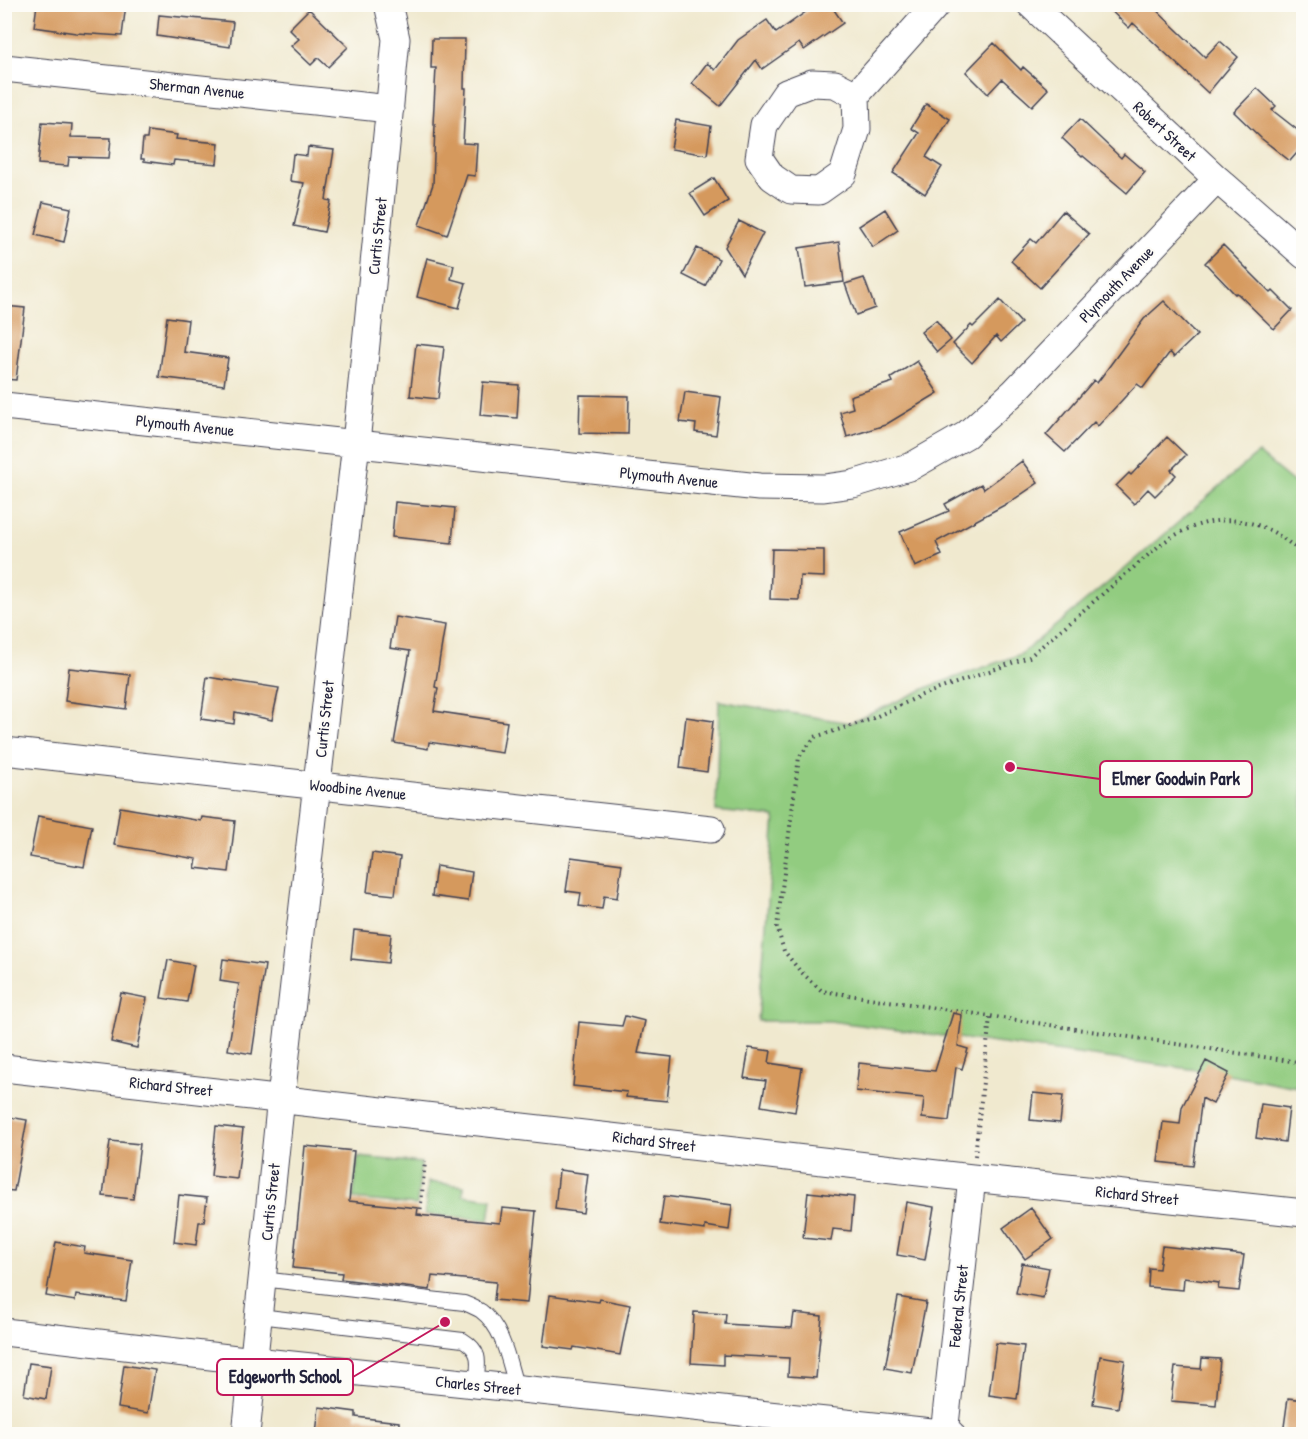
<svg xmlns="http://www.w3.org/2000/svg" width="1308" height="1439" viewBox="0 0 1308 1439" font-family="'Patrick Hand',sans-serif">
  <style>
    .green { fill: #92cc80; stroke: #5a775e; stroke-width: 1.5 }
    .building { fill: #d5995d }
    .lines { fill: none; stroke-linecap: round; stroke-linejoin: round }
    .lane-casing { stroke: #414051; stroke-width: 16 }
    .street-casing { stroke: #414051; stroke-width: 29 }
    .path { stroke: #414051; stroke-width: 4; stroke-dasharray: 1.5 4.5; stroke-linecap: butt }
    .lane { stroke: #fff; stroke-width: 14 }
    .street { stroke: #fff; stroke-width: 27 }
    .labels { text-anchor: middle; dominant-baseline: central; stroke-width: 4.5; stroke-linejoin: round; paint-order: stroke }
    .street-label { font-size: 16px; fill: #22223b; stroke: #fdfcf7 }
    .leader { fill: none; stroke: #c2185b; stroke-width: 2 }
    .callout-dot { fill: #c2185b; stroke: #fdfcf7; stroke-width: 2 }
    .callout { fill: #fdfcf7; stroke: #c2185b; stroke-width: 2 }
    .callout-label { font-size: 18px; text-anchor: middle; font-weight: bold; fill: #22223b }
  </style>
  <rect width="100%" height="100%" fill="#fdfcf7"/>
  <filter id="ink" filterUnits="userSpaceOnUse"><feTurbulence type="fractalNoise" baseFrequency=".0167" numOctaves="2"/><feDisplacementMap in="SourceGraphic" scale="12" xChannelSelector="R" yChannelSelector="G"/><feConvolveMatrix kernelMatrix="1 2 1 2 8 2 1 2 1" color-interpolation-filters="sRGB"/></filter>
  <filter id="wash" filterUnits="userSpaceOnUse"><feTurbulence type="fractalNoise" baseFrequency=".008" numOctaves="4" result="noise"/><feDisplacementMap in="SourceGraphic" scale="24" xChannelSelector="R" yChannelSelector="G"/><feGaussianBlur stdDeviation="1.35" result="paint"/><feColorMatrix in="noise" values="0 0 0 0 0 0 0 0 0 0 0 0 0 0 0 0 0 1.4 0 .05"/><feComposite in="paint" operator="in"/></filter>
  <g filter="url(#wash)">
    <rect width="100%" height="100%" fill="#f0e9cf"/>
    <path class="green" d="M 1258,453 L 1303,490 L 1303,1088 L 1228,1074 L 830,1021 L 758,1021 L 775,817 L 716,811 L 719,701 L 850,723 L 931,686 L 1021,654 L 1126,568 Z
      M 358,1157 L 421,1163 L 417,1205 L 353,1199 Z
      M 428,1182 L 464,1186 L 463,1195 L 492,1199 L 489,1220 L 425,1214 Z"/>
    <g id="blocks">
      <path class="building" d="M 37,4 L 81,4 L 97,7 L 98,4 L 126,4 L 122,36 L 76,33 L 34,27 Z
        M 817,4 L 830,4 L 843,23 L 804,50 L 799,43 L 762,69 L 756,60 L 720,106 L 692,83 L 707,63 L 715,70 L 738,40 L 767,20 L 776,33 Z
        M 1104,4 L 1150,4 L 1205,57 L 1220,41 L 1238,57 L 1208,93 L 1133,23 L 1129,28 Z
        M 309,9 L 348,47 L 328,67 L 318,58 L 311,65 L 291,46 L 299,39 L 289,29 Z
        M 159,15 L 233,22 L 230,47 L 157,36 Z
        M 432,39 L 465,39 L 464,88 L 466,88 L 463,143 L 477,144 L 475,176 L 467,175 L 447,235 L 419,225 L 433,184 L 435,124 L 433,124 L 436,68 L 431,68 Z
        M 994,43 L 1021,70 L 1023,67 L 1048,89 L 1032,106 L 1002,79 L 988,94 L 966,72 Z
        M 1257,88 L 1276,106 L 1272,110 L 1304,135 L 1304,145 L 1290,161 L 1262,139 L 1234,112 Z
        M 926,104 L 950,119 L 926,157 L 942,167 L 925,194 L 893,173 L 919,133 L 911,128 Z
        M 1080,119 L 1121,158 L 1124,154 L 1145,172 L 1127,193 L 1083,156 L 1082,157 L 1062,138 Z
        M 676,120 L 711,126 L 707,155 L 671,149 Z
        M 42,122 L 72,124 L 71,137 L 111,138 L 109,158 L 69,157 L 68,166 L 38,164 Z
        M 148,131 L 177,135 L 176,139 L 219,143 L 217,164 L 174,160 L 173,165 L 144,161 L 144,159 L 141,159 L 143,139 L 147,139 Z
        M 308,147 L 334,150 L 326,200 L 331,201 L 324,232 L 294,226 L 304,183 L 290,181 L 293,154 L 307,156 Z
        M 714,178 L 728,201 L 705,216 L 690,193 Z
        M 43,202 L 71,208 L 64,242 L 35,235 Z
        M 885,209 L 898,230 L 873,247 L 859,226 Z
        M 1063,211 L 1089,234 L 1040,288 L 1011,261 L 1031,239 L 1036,243 Z
        M 739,221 L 763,233 L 742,274 L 725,247 Z
        M 839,242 L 844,282 L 805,287 L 799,248 Z
        M 1223,245 L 1271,293 L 1273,291 L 1292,310 L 1274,329 L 1237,293 L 1235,294 L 1205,263 Z
        M 697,248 L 719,259 L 705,286 L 683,275 Z
        M 427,258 L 454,265 L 451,279 L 466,283 L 459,308 L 417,297 Z
        M 864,278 L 875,308 L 856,315 L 845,284 Z
        M 1000,300 L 1021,323 L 1001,342 L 996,336 L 972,363 L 953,344 L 971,325 L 973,327 Z
        M 1164,301 L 1197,335 L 1174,357 L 1170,352 L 1143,388 L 1137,384 L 1098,426 L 1094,422 L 1065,452 L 1046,435 L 1094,380 L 1097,383 L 1144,319 Z
        M 4,306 L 25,308 L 16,380 L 4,379 Z
        M 167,317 L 188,320 L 184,352 L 228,358 L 224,385 L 159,377 Z
        M 936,320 L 951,340 L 937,352 L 921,332 Z
        M 416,344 L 444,347 L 438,399 L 410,396 Z
        M 917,361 L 938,393 L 885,425 L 847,437 L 840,412 L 853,408 L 850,396 L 893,382 L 891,378 Z
        M 483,382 L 519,385 L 517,418 L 480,415 Z
        M 685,392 L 721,397 L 716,435 L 695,432 L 696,424 L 680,422 Z
        M 580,395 L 629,396 L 628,434 L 579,433 Z
        M 1167,437 L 1186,455 L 1171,470 L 1176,475 L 1155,496 L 1148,489 L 1134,504 L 1116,486 L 1129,473 L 1131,475 Z
        M 1022,461 L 1038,483 L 1010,502 L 936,542 L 942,555 L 915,567 L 900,532 L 949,511 L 945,504 L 981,484 L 984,489 Z
        M 395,502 L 455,508 L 452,543 L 392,537 Z
        M 772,549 L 824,550 L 824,577 L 800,576 L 799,600 L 770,599 Z
        M 395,617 L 445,625 L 435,687 L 438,688 L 434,711 L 507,722 L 502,753 L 429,742 L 428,749 L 394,743 L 410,651 L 390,648 Z
        M 69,668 L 130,675 L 126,709 L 65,701 Z
        M 207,677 L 279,688 L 272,720 L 235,712 L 234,724 L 201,719 Z
        M 686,717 L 713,721 L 707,772 L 680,768 Z
        M 120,807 L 201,821 L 202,817 L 235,821 L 229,872 L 195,868 L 197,859 L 114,845 Z
        M 38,816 L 92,826 L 84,867 L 30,857 Z
        M 372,853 L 400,857 L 395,895 L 367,892 Z
        M 571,857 L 622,864 L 617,898 L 604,896 L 602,909 L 579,906 L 581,893 L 566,891 Z
        M 436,866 L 472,872 L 468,901 L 432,896 Z
        M 354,930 L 391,934 L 388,963 L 351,959 Z
        M 223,959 L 265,965 L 252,1054 L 228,1050 L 239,984 L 220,981 Z
        M 168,960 L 194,965 L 187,1002 L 161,998 Z
        M 121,993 L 147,998 L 137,1048 L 111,1042 Z
        M 953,1013 L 962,1015 L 958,1046 L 968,1049 L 962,1069 L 956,1067 L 949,1121 L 922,1118 L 924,1098 L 856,1091 L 859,1063 L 935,1071 Z
        M 625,1016 L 645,1021 L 638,1053 L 672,1057 L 667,1101 L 626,1097 L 627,1092 L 573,1086 L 579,1022 L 622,1026 Z
        M 749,1048 L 771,1051 L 769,1063 L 802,1068 L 795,1112 L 761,1106 L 766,1081 L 744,1078 Z
        M 1206,1061 L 1229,1073 L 1213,1104 L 1202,1098 L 1193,1166 L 1158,1162 L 1163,1122 L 1180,1124 L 1182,1107 Z
        M 1033,1093 L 1063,1096 L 1060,1123 L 1030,1120 Z
        M 1261,1104 L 1289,1108 L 1285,1142 L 1256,1138 Z
        M 4,1116 L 27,1120 L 14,1191 L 4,1190 Z
        M 216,1126 L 243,1129 L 237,1179 L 211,1176 Z
        M 110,1141 L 140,1144 L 133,1199 L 103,1196 Z
        M 305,1146 L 354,1151 L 349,1201 L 418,1208 L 417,1215 L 500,1223 L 502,1208 L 536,1211 L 527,1303 L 494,1300 L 496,1282 L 432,1276 L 430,1290 L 341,1279 L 342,1273 L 293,1268 Z
        M 559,1170 L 588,1174 L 583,1213 L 555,1209 Z
        M 808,1192 L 854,1197 L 851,1231 L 833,1229 L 831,1241 L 803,1238 Z
        M 179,1195 L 207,1198 L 204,1222 L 199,1222 L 196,1245 L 174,1242 Z
        M 664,1196 L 732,1205 L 729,1230 L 705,1226 L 705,1230 L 660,1224 Z
        M 906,1202 L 934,1207 L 925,1260 L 897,1255 Z
        M 1031,1208 L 1053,1239 L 1025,1259 L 1003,1228 Z
        M 56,1242 L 85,1247 L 84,1253 L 132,1260 L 126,1301 L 76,1295 L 75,1301 L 46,1296 Z
        M 1162,1246 L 1244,1255 L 1239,1291 L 1218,1289 L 1219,1283 L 1184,1278 L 1183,1290 L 1148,1287 L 1149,1268 L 1159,1269 Z
        M 1022,1263 L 1049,1268 L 1043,1298 L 1016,1293 Z
        M 550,1295 L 599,1302 L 600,1299 L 630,1305 L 620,1355 L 574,1347 L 573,1350 L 543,1346 Z
        M 898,1297 L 926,1302 L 912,1373 L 885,1368 Z
        M 694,1312 L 726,1314 L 725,1324 L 792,1328 L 794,1313 L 822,1316 L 816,1378 L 788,1376 L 789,1358 L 723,1355 L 723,1365 L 691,1363 Z
        M 996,1343 L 1024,1346 L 1017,1399 L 989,1395 Z
        M 1100,1356 L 1125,1360 L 1118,1408 L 1093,1404 Z
        M 1202,1358 L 1220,1359 L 1216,1405 L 1171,1401 L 1175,1367 L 1201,1369 Z
        M 29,1363 L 51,1366 L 46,1399 L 24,1395 Z
        M 124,1365 L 155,1370 L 148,1413 L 118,1408 Z
        M 1288,1398 L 1304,1400 L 1304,1434 L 1283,1434 Z
        M 319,1407 L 356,1412 L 356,1417 L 399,1422 L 399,1434 L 316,1434 Z"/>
    </g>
  </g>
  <g filter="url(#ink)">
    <use href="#blocks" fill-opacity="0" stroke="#414051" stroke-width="1.5"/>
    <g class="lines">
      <defs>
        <path id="lane" d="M 262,1279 L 464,1303 C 469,1305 476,1308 481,1311 C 504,1328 509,1364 517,1389
          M 259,1316 L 463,1340 C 483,1352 478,1364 476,1384"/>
        <path id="street" d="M 1030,4 L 1217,179 L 1304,255
          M 4,68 L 390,109
          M 856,95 L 835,84 L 812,83 L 786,93 L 764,125 L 759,158 L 772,177 L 791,190 L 819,191 L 843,174 L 857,129 L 856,95 L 937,4
          M 4,406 L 759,487 L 824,488 L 853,484 L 912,466 L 966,435 L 1014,392 L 1217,179
          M 4,751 L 711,829
          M 4,1068 L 972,1178 L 1304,1213
          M 4,1332 L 254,1361 L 951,1434
          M 246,1434 L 281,1098 L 356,443 L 388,125 L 396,39 L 388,4
          M 944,1434 L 972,1178"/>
      </defs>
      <use href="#lane" class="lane-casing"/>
      <use href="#street" class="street-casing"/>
      <path class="path" d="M 1304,554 C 1294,547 1284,538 1273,532 C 1234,511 1196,520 1161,544 L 1029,657 L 922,695 L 869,720 L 815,737 L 799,757 L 777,927 L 784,951 L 800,971 L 822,991 L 1304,1063
        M 975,1156 L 990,1017
        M 420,1215 L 425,1161"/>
      <use href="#lane" class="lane"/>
      <use href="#street" class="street"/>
    </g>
  </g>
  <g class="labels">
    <g class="street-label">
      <text transform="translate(197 88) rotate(6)">Sherman Avenue</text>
      <text transform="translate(1165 131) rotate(43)">Robert Street</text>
      <text transform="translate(377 236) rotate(-84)">Curtis Street</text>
      <text transform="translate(1116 284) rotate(-46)">Plymouth Avenue</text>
      <text transform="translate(185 425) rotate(6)">Plymouth Avenue</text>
      <text transform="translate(669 477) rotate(6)">Plymouth Avenue</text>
      <text transform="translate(324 719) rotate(-84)">Curtis Street</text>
      <text transform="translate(358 789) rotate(6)">Woodbine Avenue</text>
      <text transform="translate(171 1086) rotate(6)">Richard Street</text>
      <text transform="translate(654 1141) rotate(7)">Richard Street</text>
      <text transform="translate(1137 1195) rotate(6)">Richard Street</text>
      <text transform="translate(270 1202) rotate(-84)">Curtis Street</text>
      <text transform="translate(958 1306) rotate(-84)">Federal Street</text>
      <text transform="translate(478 1385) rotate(6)">Charles Street</text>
    </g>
  </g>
  <path class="leader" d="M1010 767L1100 779M445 1322L353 1377"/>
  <g class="callout-dot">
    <circle cx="1010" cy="767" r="6"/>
    <circle cx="445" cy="1322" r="6"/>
  </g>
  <g class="callout">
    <rect x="1100" y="761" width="152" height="36" rx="6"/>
    <rect x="217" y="1359" width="136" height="36" rx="6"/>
  </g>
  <g class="callout-label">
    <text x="1176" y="785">Elmer Goodwin Park</text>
    <text x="285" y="1383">Edgeworth School</text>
  </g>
  <rect width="1308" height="1439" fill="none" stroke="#fdfcf7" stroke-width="24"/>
</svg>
